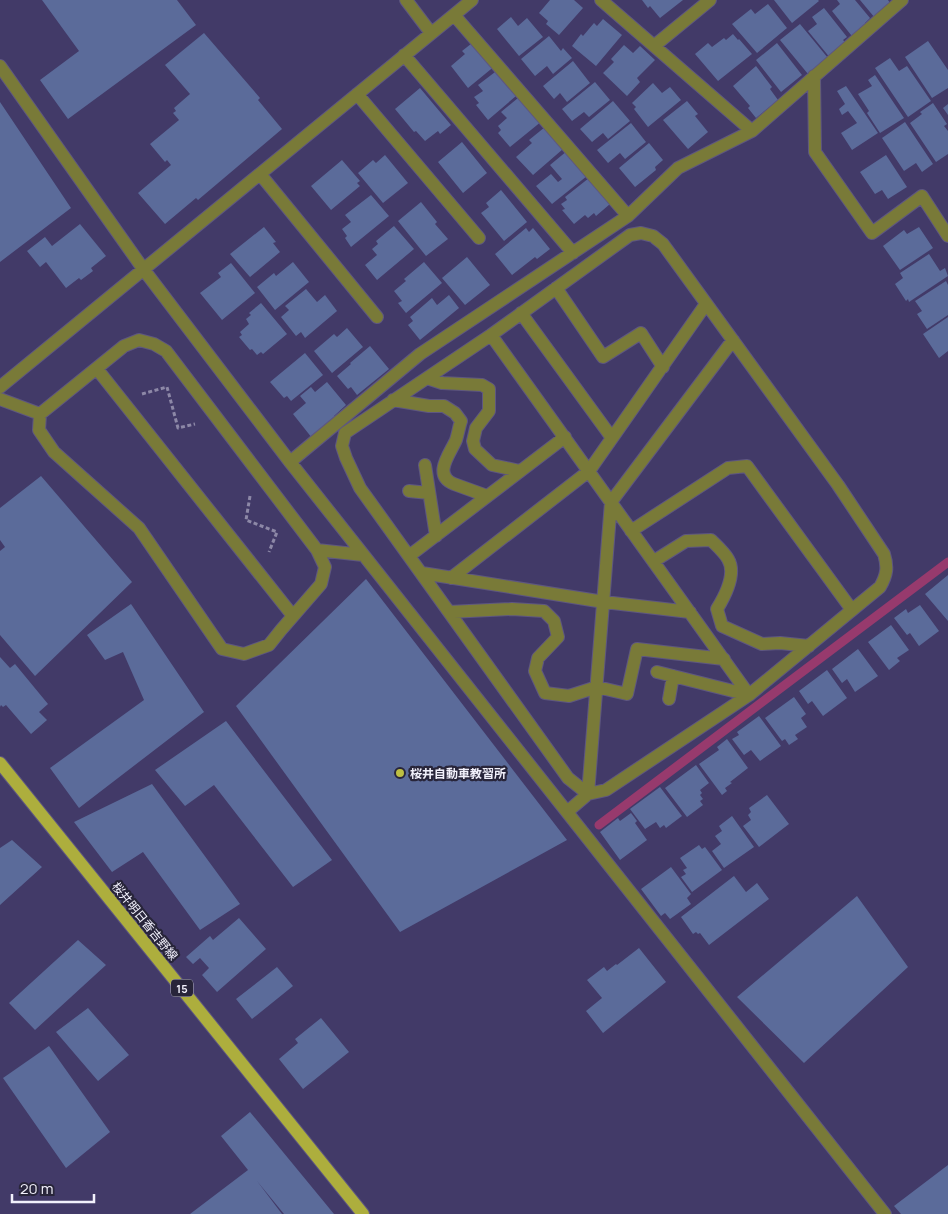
<svg xmlns="http://www.w3.org/2000/svg" width="948" height="1214" viewBox="0 0 948 1214" font-family="Manrope,'Noto Sans JP',sans-serif">
  <style>
    .lines { fill: none; stroke-linecap: round; stroke-linejoin: round }
    .stream { stroke: #973a6d; stroke-width: 9 }
    .building { fill: #5b6b9a }
    .minor-casing { stroke: #5e5780; stroke-width: 14 }
    .major-casing { stroke: #5e5780; stroke-width: 14 }
    .path { stroke: #8d88a7; stroke-width: 3; stroke-dasharray: 4 2.5; stroke-linecap: butt }
    .minor { stroke: #797a38; stroke-width: 12 }
    .major { stroke: #adae3d; stroke-width: 12 }
    .poi-dot { fill: #bebf42; stroke: #28253a; stroke-width: 2 }
    .labels { text-anchor: middle; dominant-baseline: central; stroke-width: 4.5; stroke-linejoin: round; paint-order: stroke }
    .shield { fill: #28253a; stroke: #b5b4c2; stroke-width: 1 }
    .shield-label { font-size: 11px; font-weight: bold; fill: #f2f1fc }
    .poi-label { font-size: 12px; font-weight: bold; fill: #f2f1fc; stroke: #28253a; text-anchor: start }
    .street-label { font-size: 12px; fill: #f2f1fc; stroke: #28253a }
  </style>
  <rect width="100%" height="100%" fill="#423a68"/>
  <g class="lines">
    <path class="stream" d="M 599,825 L 948,562"/>
  </g>
  <path class="building" d="M 42,0 L 177,0 L 196,25 L 68,119 L 40,80 L 79,51 Z
    M 550,0 L 574,0 L 583,8 L 559,35 L 546,24 L 548,21 L 539,13 Z
    M 642,0 L 683,0 L 660,18 L 650,6 L 648,8 Z
    M 774,0 L 818,0 L 819,1 L 792,23 Z
    M 837,0 L 855,0 L 870,18 L 865,23 L 869,28 L 855,40 L 832,11 L 840,4 Z
    M 860,0 L 888,0 L 890,3 L 887,5 L 888,7 L 875,18 Z
    M 768,4 L 787,28 L 757,53 L 732,24 L 751,9 L 755,14 Z
    M 824,8 L 847,37 L 843,40 L 848,45 L 831,59 L 808,31 L 817,24 L 812,17 Z
    M 511,17 L 518,26 L 527,18 L 543,37 L 519,56 L 497,29 Z
    M 603,19 L 622,35 L 596,66 L 572,46 L 581,34 L 583,36 L 594,23 L 597,26 Z
    M 800,24 L 828,58 L 808,74 L 780,40 Z
    M 204,33 L 260,98 L 258,100 L 282,129 L 198,200 L 196,198 L 165,224 L 138,193 L 171,165 L 167,160 L 165,162 L 150,144 L 179,120 L 173,113 L 176,111 L 174,108 L 190,94 L 165,65 Z
    M 733,34 L 738,40 L 739,39 L 752,54 L 718,81 L 695,54 L 708,43 L 712,47 L 724,38 L 726,40 Z
    M 549,36 L 561,51 L 563,48 L 572,58 L 553,74 L 547,66 L 535,76 L 521,59 Z
    M 476,40 L 496,65 L 468,88 L 451,66 L 465,54 L 462,51 Z
    M 928,41 L 948,70 L 948,88 L 932,98 L 905,57 Z
    M 777,43 L 802,75 L 781,92 L 756,60 Z
    M 624,45 L 633,53 L 640,46 L 655,60 L 637,78 L 640,82 L 627,96 L 603,73 L 614,62 L 611,59 Z
    M 890,58 L 899,71 L 907,66 L 931,101 L 908,117 L 875,68 Z
    M 573,61 L 590,83 L 567,102 L 560,93 L 554,99 L 543,86 Z
    M 756,66 L 772,87 L 770,89 L 778,100 L 756,118 L 748,108 L 750,106 L 733,86 Z
    M 499,69 L 516,96 L 488,120 L 476,105 L 479,103 L 474,97 L 483,91 L 478,85 Z
    M 875,75 L 904,118 L 880,133 L 867,113 L 869,111 L 858,94 L 872,86 L 868,80 Z
    M 595,82 L 610,100 L 589,117 L 584,112 L 572,121 L 562,109 Z
    M 653,83 L 662,93 L 670,87 L 681,100 L 648,127 L 634,109 L 636,107 L 632,103 Z
    M 846,86 L 878,133 L 852,150 L 841,133 L 857,123 L 848,111 L 842,115 L 839,109 L 845,104 L 837,91 Z
    M 420,88 L 451,125 L 440,134 L 438,131 L 425,141 L 416,131 L 414,132 L 395,109 Z
    M 518,98 L 542,121 L 510,147 L 498,133 L 501,130 L 498,126 L 507,118 L 501,112 Z
    M 613,101 L 630,121 L 608,139 L 603,133 L 592,142 L 580,129 Z
    M 687,101 L 698,114 L 695,116 L 708,132 L 688,149 L 663,120 Z
    M 0,102 L 71,208 L 0,262 Z
    M 933,103 L 947,124 L 944,126 L 948,131 L 948,154 L 936,162 L 910,123 L 922,114 L 920,112 Z
    M 948,104 L 948,115 L 943,108 Z
    M 905,122 L 933,164 L 922,172 L 916,163 L 904,171 L 882,138 Z
    M 631,123 L 646,142 L 625,159 L 620,153 L 608,163 L 597,150 Z
    M 545,127 L 563,149 L 533,175 L 516,157 L 532,143 L 529,140 Z
    M 462,142 L 487,173 L 463,193 L 438,162 Z
    M 649,143 L 663,160 L 655,167 L 656,170 L 635,187 L 619,168 Z
    M 567,151 L 587,176 L 552,204 L 536,186 L 551,174 L 558,182 L 562,179 L 550,165 Z
    M 385,155 L 408,183 L 383,203 L 358,173 L 373,160 L 376,163 Z
    M 886,155 L 907,187 L 888,199 L 882,190 L 875,194 L 860,172 Z
    M 342,160 L 360,181 L 357,183 L 360,186 L 331,210 L 311,186 Z
    M 589,178 L 610,204 L 596,216 L 594,213 L 588,218 L 585,215 L 574,224 L 562,210 L 565,209 L 561,204 L 567,200 L 565,197 Z
    M 501,190 L 527,222 L 504,241 L 481,213 L 489,207 L 486,203 Z
    M 371,195 L 389,216 L 351,247 L 345,238 L 347,236 L 342,229 L 351,222 L 345,215 Z
    M 421,202 L 437,222 L 435,224 L 448,239 L 426,256 L 398,221 Z
    M 80,224 L 106,256 L 91,268 L 93,271 L 81,280 L 79,278 L 66,288 L 46,262 L 40,267 L 27,251 L 45,237 L 52,246 Z
    M 394,226 L 414,249 L 377,280 L 365,265 L 377,255 L 372,249 L 378,244 L 376,241 Z
    M 264,227 L 276,242 L 273,243 L 280,252 L 250,277 L 230,254 Z
    M 919,227 L 933,248 L 900,270 L 883,246 L 904,230 L 907,234 Z
    M 526,228 L 529,232 L 533,228 L 550,249 L 537,259 L 535,257 L 512,275 L 495,254 Z
    M 929,254 L 940,271 L 945,268 L 948,276 L 909,302 L 908,299 L 906,301 L 895,284 L 903,278 L 900,273 Z
    M 467,257 L 490,285 L 465,305 L 442,278 Z
    M 293,262 L 309,282 L 275,310 L 257,287 L 274,273 L 276,276 Z
    M 424,262 L 442,283 L 406,313 L 398,303 L 402,301 L 394,291 L 406,281 L 404,279 Z
    M 231,263 L 255,293 L 222,320 L 200,293 L 221,277 L 218,273 Z
    M 946,281 L 948,285 L 948,315 L 927,329 L 917,314 L 922,311 L 915,301 Z
    M 306,289 L 317,302 L 325,295 L 337,311 L 305,338 L 301,332 L 296,336 L 281,317 L 289,310 L 285,306 Z
    M 449,295 L 459,308 L 420,340 L 408,325 L 413,321 L 410,317 L 432,298 L 437,305 Z
    M 261,303 L 287,334 L 263,354 L 261,352 L 257,355 L 252,349 L 250,350 L 239,337 L 242,335 L 240,332 L 249,324 L 246,319 L 251,315 L 249,313 Z
    M 948,317 L 948,351 L 939,358 L 923,334 Z
    M 347,328 L 363,347 L 332,373 L 314,351 L 334,334 L 337,337 Z
    M 370,346 L 389,369 L 357,395 L 351,387 L 348,389 L 337,376 L 351,364 L 350,363 Z
    M 305,353 L 323,375 L 291,401 L 287,396 L 284,398 L 270,382 Z
    M 327,382 L 346,405 L 334,416 L 336,419 L 312,438 L 293,414 L 306,403 L 300,396 L 311,387 L 315,392 Z
    M 41,476 L 132,582 L 35,676 L 0,635 L 0,551 L 5,547 L 0,540 L 0,508 Z
    M 948,575 L 948,621 L 925,594 Z
    M 366,579 L 567,840 L 400,932 L 236,706 Z
    M 131,604 L 204,712 L 79,808 L 50,768 L 144,700 L 123,652 L 105,660 L 87,635 Z
    M 920,605 L 939,631 L 919,646 L 910,633 L 907,635 L 894,618 L 906,609 L 908,613 Z
    M 891,625 L 909,650 L 897,658 L 900,661 L 889,670 L 868,642 Z
    M 858,649 L 878,676 L 855,692 L 847,679 L 842,683 L 832,669 Z
    M 0,657 L 10,668 L 15,664 L 48,704 L 39,712 L 47,720 L 31,734 L 6,705 L 3,707 L 1,705 L 0,707 Z
    M 827,670 L 847,698 L 823,716 L 812,701 L 808,704 L 799,691 Z
    M 794,697 L 806,714 L 801,718 L 807,727 L 795,735 L 798,739 L 789,745 L 785,739 L 782,741 L 765,718 Z
    M 759,716 L 781,746 L 760,761 L 751,750 L 744,755 L 732,739 L 739,735 L 737,732 Z
    M 226,721 L 332,860 L 293,887 L 214,785 L 185,806 L 155,770 Z
    M 727,739 L 748,768 L 730,782 L 732,783 L 725,788 L 727,791 L 722,795 L 699,764 L 719,750 L 717,747 Z
    M 696,765 L 709,783 L 700,790 L 702,793 L 700,795 L 703,799 L 700,801 L 703,805 L 687,817 L 665,788 Z
    M 152,784 L 240,904 L 200,930 L 143,852 L 112,872 L 74,822 Z
    M 660,787 L 682,816 L 666,828 L 664,825 L 660,828 L 656,822 L 645,829 L 630,809 Z
    M 767,795 L 789,824 L 759,847 L 743,826 L 751,820 L 748,815 L 751,812 L 749,808 Z
    M 631,813 L 637,821 L 635,823 L 647,840 L 620,860 L 600,832 L 618,818 L 620,821 Z
    M 732,816 L 754,847 L 724,868 L 712,851 L 721,844 L 715,836 L 722,831 L 719,826 Z
    M 12,840 L 42,867 L 0,905 L 0,848 Z
    M 699,845 L 702,849 L 705,847 L 722,870 L 692,892 L 681,877 L 686,874 L 683,870 L 687,868 L 680,858 Z
    M 671,867 L 691,894 L 687,898 L 691,904 L 670,919 L 665,913 L 661,916 L 641,889 Z
    M 734,876 L 746,892 L 757,883 L 769,899 L 709,945 L 700,933 L 698,934 L 696,932 L 693,934 L 681,917 Z
    M 857,896 L 908,967 L 804,1063 L 737,997 Z
    M 239,918 L 266,949 L 217,992 L 202,975 L 209,968 L 200,958 L 193,964 L 186,957 L 210,936 L 213,940 Z
    M 78,940 L 106,965 L 35,1030 L 9,1003 Z
    M 639,948 L 666,982 L 603,1033 L 586,1011 L 602,998 L 587,980 L 604,967 L 607,971 L 616,964 L 617,965 Z
    M 277,967 L 293,986 L 252,1019 L 236,999 Z
    M 88,1008 L 129,1055 L 98,1081 L 56,1032 Z
    M 321,1018 L 349,1052 L 303,1089 L 279,1059 L 298,1043 L 295,1039 Z
    M 49,1046 L 110,1132 L 66,1168 L 3,1078 Z
    M 250,1112 L 334,1214 L 284,1214 L 257,1181 L 282,1214 L 190,1214 L 248,1170 L 221,1136 Z
    M 948,1165 L 948,1214 L 901,1214 L 894,1206 Z"/>
  <g class="lines">
    <defs>
      <path id="minor" d="M 406,0 L 431,33
        M 601,0 L 752,131
        M 454,15 L 628,216
        M 654,46 L 710,0
        M 404,55 L 573,253
        M 0,66 L 144,270 L 290,462 L 885,1214
        M 814,76 L 815,152 L 872,233 L 922,196 L 948,236
        M 357,94 L 479,238
        M 260,174 L 377,317
        M 641,233 L 653,236 L 663,244 L 838,485 L 884,554 C 888,567 887,575 880,587 L 749,695 L 606,790 L 588,794 L 568,778 L 360,488 L 346,458 L 342,446 L 345,433 L 491,335 L 630,235 Z
        M 556,288 L 603,357 L 641,333 L 663,367
        M 521,313 L 612,438
        M 491,335 L 749,695
        M 139,340 L 154,344 L 166,351 L 317,550 L 325,567 L 321,584 L 281,630 L 269,645 L 244,654 L 222,649 L 139,528 L 54,452 L 39,430 L 40,414 L 124,346 Z
        M 97,369 L 293,616
        M 427,378 L 442,383 L 482,385 L 489,389 L 489,411 L 476,428 L 473,441 L 475,449 L 492,465 L 520,471
        M 0,387 L 472,0
        M 0,399 L 40,414
        M 393,400 L 429,406 L 444,406 L 455,413 L 461,421 C 459,427 458,434 456,440 C 450,454 432,475 454,484 C 465,488 476,492 487,496
        M 290,462 L 420,354 L 628,216 L 678,168 L 752,131 L 902,0
        M 425,465 L 436,536
        M 409,491 L 429,493
        M 631,531 L 728,468 L 747,466 L 852,610
        M 317,550 L 363,555
        M 409,556 L 565,437
        M 654,561 L 686,541 L 711,540 C 717,546 724,552 728,559 C 737,574 725,596 717,609 L 722,626 L 762,644 L 780,643 L 809,646
        M 422,573 L 604,602 L 690,612
        M 451,578 L 589,471 L 706,304
        M 449,612 L 512,609 L 544,611 L 554,621 L 558,637 L 538,658 L 535,671 L 545,693 L 569,696 L 597,687 L 627,694 L 637,649 L 724,659
        M 657,672 L 749,695
        M 669,699 L 673,676
        M 567,812 L 588,794 L 611,502 L 733,340"/>
      <path id="major" d="M 0,763 L 363,1214"/>
    </defs>
    <use href="#minor" class="minor-casing"/>
    <use href="#major" class="major-casing"/>
    <path class="path" d="M 142,394 L 167,387 L 178,428 L 195,424
      M 250,496 L 246,520 L 277,532 L 269,552"/>
    <use href="#minor" class="minor"/>
    <use href="#major" class="major"/>
  </g>
  <circle class="poi-dot" cx="400" cy="773" r="5"/>
  <g class="labels">
    <rect class="shield" x="171" y="979.5" width="22" height="17" rx="4"/>
    <g class="shield-label">
      <text x="182" y="988">15</text>
    </g>
    <g class="poi-label">
      <text x="410" y="773">桜井自動車教習所</text>
    </g>
    <g class="street-label">
      <text transform="translate(145 921) rotate(51)">桜井明日香吉野線</text>
    </g>
  </g>
  <path d="M12 1194v8h82v-8" fill="none" stroke="#f2f1fc" stroke-width="2.5"/>
  <text x="20" y="1194" font-size="15" fill="#f2f1fc" stroke="#28253a" stroke-width="4" paint-order="stroke">20 m</text>
</svg>
